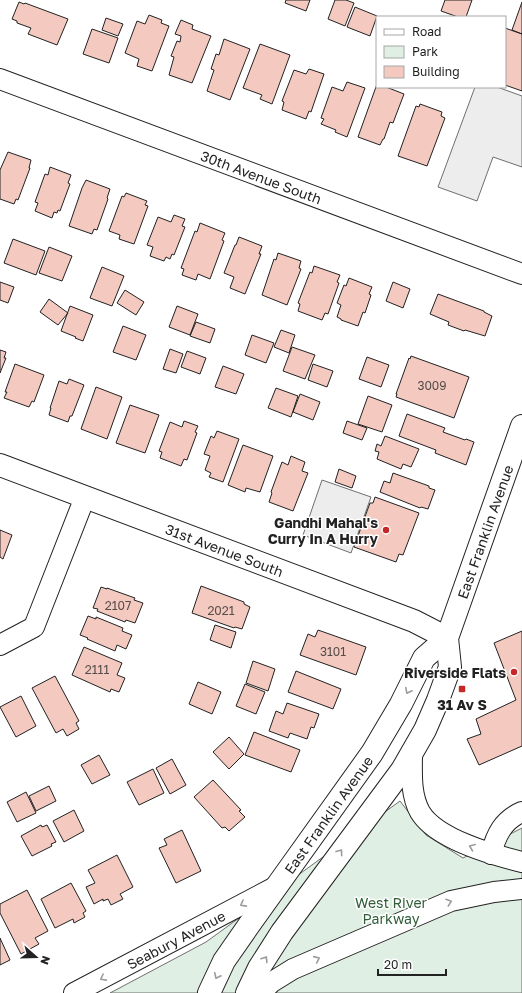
<svg xmlns="http://www.w3.org/2000/svg" width="522" height="993" viewBox="0 0 522 993" font-family="'Golos Text',sans-serif">
  <style>
    .green { fill: #e0efe3; stroke: #6f6f6f }
    .parking { fill: #ededed; stroke: #6f6f6f }
    .building { fill: #f3c9c0; stroke: #222 }
    .lines { fill: none; stroke-linecap: round; stroke-linejoin: round }
    .street-casing { stroke: #222; stroke-width: 22 }
    .secondary-casing { stroke: #222; stroke-width: 24 }
    .street { stroke: #fff; stroke-width: 20 }
    .secondary { stroke: #fff; stroke-width: 22 }
    .oneway { stroke: #9c9c9c }
    .poi-dot { fill: #c62828; stroke: #fff; stroke-width: 1.5 }
    .labels { text-anchor: middle; dominant-baseline: central; stroke-width: 3; stroke-linejoin: round; paint-order: stroke }
    .number-label { font-size: 12px; fill: #564c4a }
    .street-label { font-size: 14px; fill: #222; stroke: #fff }
    .poi-label { font-size: 14px; font-weight: bold; fill: #222; stroke: #fff; text-anchor: end }
    .park-label { font-size: 14px; fill: #2f5e38; stroke: #fff }
  </style>
  <rect width="100%" height="100%" fill="#fff"/>
  <path class="green" d="M 400,801 L 426,835 L 463,858 L 522,828 L 522,993 L 110,993 L 206,942 Z"/>
  <path class="parking" d="M 475,87 L 497,87 L 522,96 L 522,167 L 493,157 L 477,201 L 438,187 Z
    M 322,480 L 371,497 L 351,553 L 303,535 Z"/>
  <path class="building" d="M 286,0 L 310,0 L 306,11 L 285,3 Z
    M 335,0 L 346,0 L 354,3 L 345,26 L 328,19 Z
    M 445,0 L 472,0 L 466,17 L 458,17 L 441,11 Z
    M 19,2 L 24,4 L 25,3 L 68,19 L 57,45 L 28,34 L 31,28 L 17,23 L 17,21 L 12,19 Z
    M 522,2 L 522,34 L 512,30 Z
    M 355,7 L 377,16 L 370,36 L 347,27 Z
    M 149,15 L 162,20 L 161,23 L 169,26 L 152,71 L 137,66 L 139,59 L 125,53 L 137,21 L 145,24 Z
    M 106,18 L 123,24 L 118,36 L 102,30 Z
    M 181,20 L 193,25 L 192,29 L 211,36 L 192,83 L 169,75 L 174,57 L 171,56 L 177,41 L 180,42 L 181,36 L 175,34 Z
    M 505,28 L 522,34 L 522,91 L 505,85 Z
    M 92,29 L 118,38 L 109,63 L 83,54 Z
    M 224,39 L 250,49 L 230,100 L 207,91 L 214,70 L 211,69 L 216,54 L 219,55 Z
    M 260,44 L 290,55 L 272,104 L 260,99 L 262,95 L 243,88 Z
    M 309,69 L 324,74 L 311,112 L 309,111 L 306,119 L 282,110 L 284,102 L 282,101 L 294,70 L 306,74 Z
    M 347,82 L 365,88 L 347,137 L 335,132 L 336,130 L 321,124 L 324,119 L 321,118 L 332,87 L 343,91 Z
    M 377,84 L 377,87 L 386,87 L 404,94 L 393,123 L 390,122 L 384,139 L 383,139 L 380,145 L 358,137 Z
    M 420,104 L 442,112 L 441,116 L 445,118 L 427,166 L 398,156 L 416,106 L 419,107 Z
    M 8,152 L 31,160 L 29,168 L 30,168 L 18,200 L 16,199 L 14,204 L 0,199 L 0,170 Z
    M 50,167 L 71,175 L 68,183 L 70,184 L 60,211 L 58,210 L 57,213 L 54,212 L 52,218 L 35,211 L 38,203 L 35,202 L 45,174 L 48,175 Z
    M 86,180 L 110,189 L 107,198 L 108,199 L 97,230 L 94,229 L 92,234 L 69,226 L 82,188 Z
    M 126,193 L 147,201 L 145,205 L 148,206 L 134,244 L 119,239 L 120,235 L 109,231 L 122,196 L 124,197 Z
    M 174,215 L 185,219 L 182,226 L 185,227 L 174,255 L 172,254 L 170,259 L 166,257 L 164,261 L 150,256 L 153,247 L 147,245 L 158,217 L 171,222 Z
    M 200,223 L 225,233 L 222,240 L 224,241 L 210,279 L 198,274 L 196,280 L 182,275 L 184,269 L 181,268 L 195,231 L 197,232 Z
    M 239,237 L 262,246 L 259,254 L 261,254 L 245,294 L 230,288 L 234,277 L 224,273 L 235,245 L 236,245 Z
    M 13,239 L 45,251 L 36,275 L 4,263 Z
    M 49,247 L 72,256 L 62,281 L 39,273 Z
    M 278,253 L 301,261 L 299,268 L 301,269 L 287,305 L 262,295 L 274,259 L 276,260 Z
    M 314,266 L 340,275 L 337,282 L 339,283 L 328,314 L 325,313 L 322,320 L 298,311 L 300,304 L 298,303 L 310,272 L 312,273 Z
    M 102,267 L 124,276 L 112,306 L 90,298 Z
    M 349,278 L 372,287 L 369,294 L 371,295 L 365,313 L 363,312 L 358,326 L 341,320 L 341,319 L 337,317 L 341,305 L 337,303 L 344,285 L 346,286 Z
    M 0,282 L 14,287 L 8,303 L 0,300 Z
    M 393,282 L 410,289 L 403,308 L 386,301 Z
    M 125,290 L 144,302 L 136,315 L 117,303 Z
    M 438,294 L 484,311 L 484,312 L 492,316 L 485,336 L 465,330 L 464,331 L 448,325 L 449,322 L 430,314 Z
    M 49,299 L 68,313 L 58,325 L 40,312 Z
    M 70,306 L 93,315 L 83,341 L 75,338 L 76,337 L 61,331 Z
    M 177,306 L 198,314 L 190,335 L 169,327 Z
    M 196,322 L 215,329 L 210,343 L 190,336 Z
    M 123,326 L 146,335 L 136,360 L 113,352 Z
    M 281,330 L 295,335 L 289,353 L 274,347 Z
    M 252,335 L 274,343 L 266,363 L 245,355 Z
    M 292,347 L 315,355 L 305,379 L 283,371 Z
    M 170,349 L 183,354 L 176,373 L 163,369 Z
    M 0,350 L 6,352 L 4,358 L 6,358 L 0,373 Z
    M 187,351 L 206,358 L 200,374 L 181,367 Z
    M 411,356 L 469,377 L 454,418 L 396,397 L 397,394 L 396,394 L 409,358 L 410,359 Z
    M 367,357 L 389,365 L 381,387 L 359,379 Z
    M 15,364 L 44,375 L 34,402 L 32,401 L 29,407 L 4,398 L 7,392 L 5,392 Z
    M 313,364 L 333,371 L 327,387 L 308,380 Z
    M 223,366 L 244,374 L 236,394 L 215,387 Z
    M 69,379 L 84,385 L 72,416 L 70,416 L 68,422 L 49,415 L 51,408 L 50,408 L 59,381 L 67,384 Z
    M 96,387 L 122,397 L 107,439 L 81,429 Z
    M 276,388 L 298,396 L 291,417 L 268,408 Z
    M 300,394 L 320,402 L 313,420 L 293,412 Z
    M 368,396 L 392,405 L 382,432 L 358,424 Z
    M 130,405 L 159,415 L 145,453 L 116,443 Z
    M 407,414 L 445,428 L 443,432 L 465,440 L 466,439 L 474,442 L 466,465 L 435,453 L 436,450 L 399,436 Z
    M 184,421 L 198,426 L 195,432 L 197,433 L 187,460 L 184,459 L 181,466 L 160,458 L 162,452 L 159,451 L 170,422 L 182,427 Z
    M 347,421 L 367,428 L 362,440 L 343,433 Z
    M 217,431 L 239,439 L 223,482 L 209,477 L 211,473 L 205,470 L 210,456 L 204,454 L 211,436 L 214,438 Z
    M 385,436 L 419,449 L 411,467 L 403,464 L 401,469 L 377,459 L 379,452 L 375,451 L 377,444 L 381,446 Z
    M 243,445 L 273,456 L 260,492 L 246,488 L 245,492 L 228,485 Z
    M 291,456 L 305,462 L 302,471 L 308,473 L 293,511 L 269,502 L 272,493 L 271,492 L 282,462 L 288,465 Z
    M 339,469 L 356,476 L 352,488 L 335,482 Z
    M 393,473 L 429,486 L 429,488 L 435,490 L 428,509 L 421,507 L 420,508 L 380,492 L 384,481 L 390,483 Z
    M 375,497 L 419,513 L 403,555 L 399,554 L 396,562 L 354,547 L 370,503 L 373,503 Z
    M 0,530 L 12,535 L 3,559 L 0,557 Z
    M 201,586 L 244,602 L 244,604 L 250,607 L 242,629 L 235,627 L 234,628 L 192,613 Z
    M 101,587 L 107,589 L 107,588 L 135,598 L 134,600 L 143,603 L 135,623 L 126,620 L 125,622 L 97,611 L 98,609 L 93,608 Z
    M 88,616 L 96,619 L 96,617 L 123,628 L 122,631 L 132,635 L 126,649 L 117,645 L 115,651 L 87,639 L 88,638 L 80,635 Z
    M 215,625 L 236,632 L 231,648 L 210,640 Z
    M 318,630 L 366,647 L 356,675 L 300,655 L 308,634 L 315,637 Z
    M 522,631 L 522,746 L 479,765 L 467,739 L 481,734 L 476,719 L 516,700 L 494,643 Z
    M 84,647 L 122,663 L 117,675 L 125,678 L 119,692 L 111,689 L 110,692 L 72,675 Z
    M 253,661 L 275,669 L 268,691 L 246,683 Z
    M 296,671 L 341,689 L 333,709 L 288,692 Z
    M 55,676 L 79,721 L 76,723 L 79,729 L 67,736 L 63,729 L 56,733 L 32,688 Z
    M 198,682 L 221,692 L 212,714 L 189,704 Z
    M 245,684 L 265,692 L 256,714 L 236,706 Z
    M 21,696 L 36,726 L 16,737 L 0,707 Z
    M 287,703 L 319,714 L 314,728 L 311,727 L 307,739 L 290,733 L 288,738 L 269,731 L 276,711 L 283,714 Z
    M 254,732 L 300,750 L 291,772 L 245,755 Z
    M 229,737 L 244,754 L 229,769 L 213,752 Z
    M 99,755 L 110,775 L 92,784 L 81,765 Z
    M 172,759 L 186,785 L 170,794 L 156,768 Z
    M 153,769 L 164,793 L 139,805 L 127,782 Z
    M 213,780 L 241,810 L 239,811 L 245,817 L 229,831 L 225,827 L 222,828 L 194,797 Z
    M 49,786 L 56,801 L 36,811 L 29,796 Z
    M 26,792 L 36,813 L 17,822 L 7,802 Z
    M 74,810 L 84,831 L 64,842 L 53,821 Z
    M 41,825 L 42,827 L 47,825 L 56,842 L 51,844 L 52,846 L 32,856 L 21,836 Z
    M 182,830 L 201,871 L 176,883 L 159,848 L 167,845 L 164,839 Z
    M 117,855 L 133,887 L 120,894 L 123,899 L 111,905 L 108,899 L 103,901 L 103,899 L 94,904 L 86,887 L 95,883 L 88,870 Z
    M 71,883 L 86,911 L 83,913 L 85,917 L 74,923 L 73,919 L 55,928 L 41,899 Z
    M 27,890 L 48,931 L 35,938 L 39,944 L 21,954 L 0,913 L 0,904 Z
    M 0,938 L 10,960 L 0,965 Z"/>
  <g class="lines">
    <defs>
      <g id="street">
        <path id="s1" d="M 0,79 L 522,274"/>
        <path d="M 0,645 L 34,627 L 85,497"/>
        <path d="M 412,752 C 412,772 410,794 420,812 C 436,839 493,855 522,862"/>
        <path d="M 491,854 C 496,835 503,820 522,812"/>
        <path id="s2" d="M 74,993 L 277,886"/>
        <path d="M 260,993 L 272,982 L 293,969 L 451,901 L 494,892 L 522,889"/>
      </g>
      <g id="secondary">
        <path id="s3" d="M 0,465 L 414,621 L 447,638"/>
        <path id="s4" d="M 209,993 L 224,961 L 249,925 L 372,753 L 401,704 L 424,658 L 447,638"/>
        <path id="s5" d="M 247,993 L 259,968 L 282,932 L 402,770 L 425,730 L 438,700 L 450,667 L 447,638 L 522,426"/>
      </g>
    </defs>
    <use href="#street" class="street-casing"/>
    <use href="#secondary" class="secondary-casing"/>
    <use href="#street" class="street"/>
    <use href="#secondary" class="secondary"/>
  </g>
  <defs><path id="oneway-chevron" d="M-2-3.5L2.5 0L-2 3.5" fill="none" stroke-width="1.6" stroke-linecap="round" stroke-linejoin="round"/></defs>
  <g class="oneway">
    <use href="#oneway-chevron" transform="translate(408 691) rotate(117)"/>
    <use href="#oneway-chevron" transform="translate(472 847) rotate(-158)"/>
    <use href="#oneway-chevron" transform="translate(340 852) rotate(-54)"/>
    <use href="#oneway-chevron" transform="translate(449 902) rotate(-19)"/>
    <use href="#oneway-chevron" transform="translate(243 904) rotate(152)"/>
    <use href="#oneway-chevron" transform="translate(265 959) rotate(-58)"/>
    <use href="#oneway-chevron" transform="translate(317 959) rotate(-24)"/>
    <use href="#oneway-chevron" transform="translate(217 976) rotate(116)"/>
    <use href="#oneway-chevron" transform="translate(103 978) rotate(152)"/>
  </g>
  <g class="poi-dot">
    <circle cx="386" cy="530" r="4"/>
    <circle cx="514" cy="672" r="4"/>
    <rect x="458" y="685" width="8" height="8" rx="2"/>
  </g>
  <g class="labels">
    <g class="number-label">
      <text x="432" y="385">3009</text>
      <text x="118" y="605">2107</text>
      <text x="221" y="610">2021</text>
      <text x="333" y="651">3101</text>
      <text x="97" y="669">2111</text>
    </g>
    <g class="street-label">
      <text stroke="none"><textPath href="#s1" startOffset="279">30th Avenue South</textPath></text>
      <text stroke="none"><textPath href="#s5" startOffset="528">East Franklin Avenue</textPath></text>
      <text stroke="none"><textPath href="#s3" startOffset="240">31st Avenue South</textPath></text>
      <text stroke="none"><textPath href="#s4" startOffset="215">East Franklin Avenue</textPath></text>
      <text stroke="none"><textPath href="#s2" startOffset="115">Seabury Avenue</textPath></text>
    </g>
    <g class="poi-label">
      <text x="378" y="522">Gandhi Mahal's<tspan x="378" dy="16">Curry In A Hurry</tspan></text>
      <text x="506" y="672">Riverside Flats</text>
      <text x="462" y="704" text-anchor="middle">31 Av S</text>
    </g>
    <g class="park-label">
      <text x="391" y="902">West River<tspan x="391" dy="16">Parkway</tspan></text>
    </g>
  </g>
  <rect x="376" y="16" width="130" height="72" fill="#ffffff" stroke="#a7a7a7"/>
  <rect x="384" y="29" width="20" height="6" fill="#ffffff" stroke="#a7a7a7"/>
  <text x="412" y="36" font-size="12" fill="#222222">Road</text>
  <rect x="384" y="46" width="20" height="12" fill="#e0efe3" stroke="#a7a7a7"/>
  <text x="412" y="56" font-size="12" fill="#222222">Park</text>
  <rect x="384" y="66" width="20" height="12" fill="#f3c9c0" stroke="#a7a7a7"/>
  <text x="412" y="76" font-size="12" fill="#222222">Building</text>
  <g transform="translate(36 957) rotate(110)" stroke="#ffffff" stroke-width="3" paint-order="stroke">
  <path d="M0-3L7 15L0 10L-7 15Z" fill="#222222"/>
  <text y="-6" font-size="11" font-weight="bold" text-anchor="middle" fill="#222222">N</text>
  </g>
  <path d="M378 969v6h68v-6" fill="none" stroke="#222222" stroke-width="2"/>
  <text x="384" y="969" font-size="12" fill="#222222" stroke="#ffffff" stroke-width="3" paint-order="stroke">20 m</text>
</svg>
